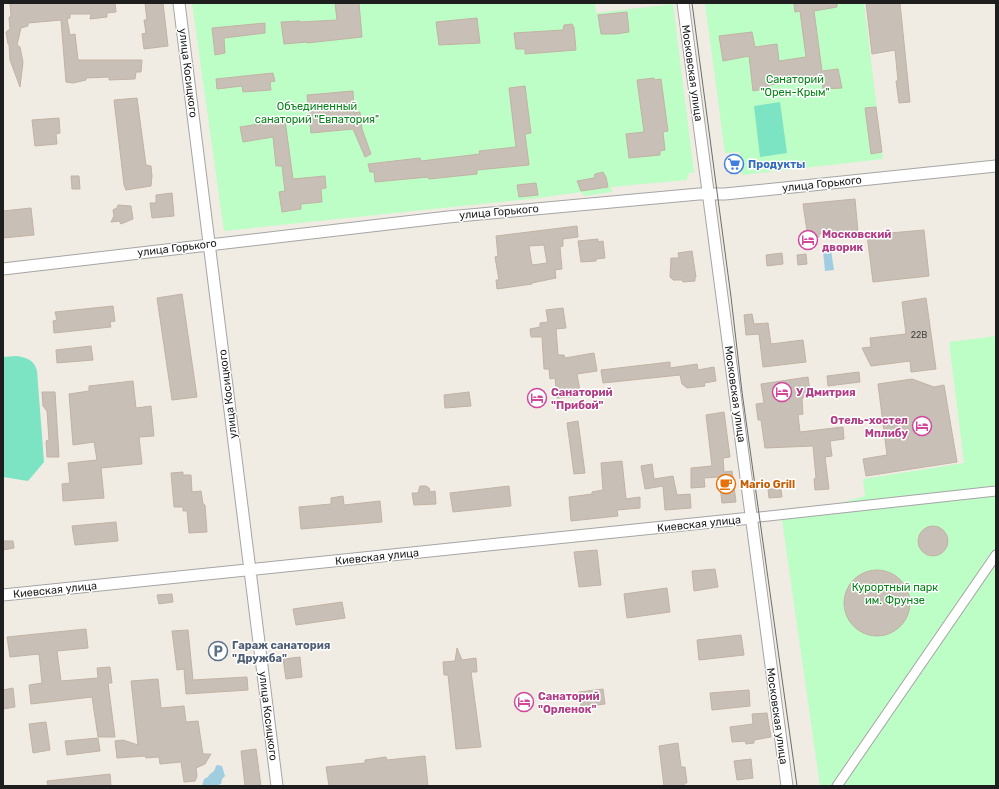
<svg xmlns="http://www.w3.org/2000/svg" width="999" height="789" viewBox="0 0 999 789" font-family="Rubik,sans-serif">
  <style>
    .park { fill: #bdfdc6 }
    .pitch { fill: #7ce4c2 }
    .water { fill: #a0cee0 }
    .building { fill: #c8bfb6; stroke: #c2b3a4; fill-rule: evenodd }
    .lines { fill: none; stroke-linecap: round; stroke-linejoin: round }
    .pedestrian-casing { stroke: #a5a5a5; stroke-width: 11 }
    .minor-casing { stroke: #a5a5a5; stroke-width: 13 }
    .pedestrian { stroke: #fff; stroke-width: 9 }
    .minor { stroke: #fff; stroke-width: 11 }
    .tram { stroke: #6c6c6c; stroke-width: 1 }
    .labels { text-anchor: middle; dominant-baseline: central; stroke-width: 3; stroke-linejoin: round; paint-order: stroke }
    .number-label { font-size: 9px; fill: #484644 }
    .street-label { font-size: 11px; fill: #1e1e1e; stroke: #fff }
    .park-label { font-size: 11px; fill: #048316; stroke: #fff }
    .shop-label { font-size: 11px; font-weight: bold; fill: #366cbe; stroke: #fff; text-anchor: start }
    .hotel-label { font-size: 11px; font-weight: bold; fill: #b23c85; stroke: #fff; text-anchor: start }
    .food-label { font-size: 11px; font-weight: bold; fill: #c56008; stroke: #fff; text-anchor: start }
    .service-label { font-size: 11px; font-weight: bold; fill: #4e5e75; stroke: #fff; text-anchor: start }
  </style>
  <rect width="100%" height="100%" fill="#f0ece3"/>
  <path class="park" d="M 192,3 L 595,3 L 596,13 L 673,4 L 694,173 L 691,172 L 688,174 L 687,180 L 611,187 L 612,192 L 584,196 L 581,192 L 539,198 L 224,231 Z
    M 705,3 L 864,3 L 883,159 L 742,175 L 739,152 L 725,153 Z
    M 996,336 L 996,786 L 820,786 L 782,520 L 865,496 L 863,479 L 964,463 L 949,342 Z"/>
  <path class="pitch" d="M 780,102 L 787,153 L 760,157 L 754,106 Z
    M 17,356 C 28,358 34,360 37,371 L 44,462 L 28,481 L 3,477 L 3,357 Z"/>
  <path class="water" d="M 831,250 L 834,270 L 825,271 L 823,251 Z
    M 217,765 L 222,766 L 225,776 L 222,779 L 221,784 L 215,786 L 202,786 L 204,779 L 208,777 L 209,775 L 214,771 L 216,766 Z"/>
  <path class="building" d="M 19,3 L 115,3 L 116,12 L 107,13 L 107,17 L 90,19 L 91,14 L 70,14 L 70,18 L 67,19 L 70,35 L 75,34 L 78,60 L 142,60 L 141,72 L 136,72 L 135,79 L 109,80 L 109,77 L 86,78 L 86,80 L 73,83 L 66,82 L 61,20 L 28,23 L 28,26 L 21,28 L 17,45 L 20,47 L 23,62 L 20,87 L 10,60 L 9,44 L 8,44 L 6,32 L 10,29 L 9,18 L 11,15 L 10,4 Z
    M 145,3 L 163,3 L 168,46 L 144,49 L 142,34 L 146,33 L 144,20 L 147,20 Z
    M 335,3 L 359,3 L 362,37 L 307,43 L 307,42 L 284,44 L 281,22 L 300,21 L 300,22 L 337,20 Z
    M 802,3 L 837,3 L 837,7 L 814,11 L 822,71 L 838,69 L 842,88 L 823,89 L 822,78 L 769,85 L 769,88 L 753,91 L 749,56 L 723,61 L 719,36 L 752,32 L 755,47 L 777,44 L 779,61 L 806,57 L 800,11 L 795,12 L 794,4 Z
    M 866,3 L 900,3 L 910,102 L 899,103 L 896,81 L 898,81 L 895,50 L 872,54 Z
    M 627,12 L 629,32 L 616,34 L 601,34 L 598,15 Z
    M 477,18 L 480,43 L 439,45 L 436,22 Z
    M 265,23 L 265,33 L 224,38 L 225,53 L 215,55 L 212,28 Z
    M 572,24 L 574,28 L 576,50 L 525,54 L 525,49 L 516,49 L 514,33 L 563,30 L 564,25 Z
    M 273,73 L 275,81 L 270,82 L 271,90 L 243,92 L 242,86 L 217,89 L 216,79 Z
    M 654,78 L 654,80 L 661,79 L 668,131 L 663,132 L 665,150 L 660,151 L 660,155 L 629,158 L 626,134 L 644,132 L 637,80 Z
    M 525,86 L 531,133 L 525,134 L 529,165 L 477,170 L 477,174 L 429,179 L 428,177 L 375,182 L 374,172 L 370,172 L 368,164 L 420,158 L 421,161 L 480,154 L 479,151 L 516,147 L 509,88 Z
    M 353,91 L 354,113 L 360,112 L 362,129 L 371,154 L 365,157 L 353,129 L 311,133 L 307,95 Z
    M 137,98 L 146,165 L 151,166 L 152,176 L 151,186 L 126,190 L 124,185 L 114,100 Z
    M 876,107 L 882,152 L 871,154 L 865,108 Z
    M 59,118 L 60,133 L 56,134 L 57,144 L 35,146 L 32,120 Z
    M 285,120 L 293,179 L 325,176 L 326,188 L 321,189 L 322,202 L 301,204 L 301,209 L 282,212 L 279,192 L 285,191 L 282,166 L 276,166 L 273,137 L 243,142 L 240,127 Z
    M 603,172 L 606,177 L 608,187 L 581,191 L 577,181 L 594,178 L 595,174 Z
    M 71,176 L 79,176 L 80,189 L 72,189 Z
    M 536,183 L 538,195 L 519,197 L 517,185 Z
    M 172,193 L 174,216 L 152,218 L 150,203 L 156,203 L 156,195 Z
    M 855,199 L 858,232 L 837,236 L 837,232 L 819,234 L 819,237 L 808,238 L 803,204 Z
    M 118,205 L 131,206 L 133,219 L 121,224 L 119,221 L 111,222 L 114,216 L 113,210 L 117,208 Z
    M 31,208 L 34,235 L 3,238 L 3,211 Z
    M 577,226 L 578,237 L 563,239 L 563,246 L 560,247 L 562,269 L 555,270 L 556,278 L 532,283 L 532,284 L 497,289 L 496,280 L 499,280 L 495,257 L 498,256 L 496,236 ZM 544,245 L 547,263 L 532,265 L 529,246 Z
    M 924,230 L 929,276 L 873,282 L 867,235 Z
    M 598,239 L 598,242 L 603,241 L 605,258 L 596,259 L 596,261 L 581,262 L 578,241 Z
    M 692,251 L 696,277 L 695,278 L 695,281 L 683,282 L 682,280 L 673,280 L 670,277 L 671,258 L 679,258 L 678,253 Z
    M 782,253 L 783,264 L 767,266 L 766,255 Z
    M 806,254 L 807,264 L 798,265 L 797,255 Z
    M 182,294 L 197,397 L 172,400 L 157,298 Z
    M 926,298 L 936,369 L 911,372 L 910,361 L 871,366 L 862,348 L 871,347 L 870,338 L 906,334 L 902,302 Z
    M 113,306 L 115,321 L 110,322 L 111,327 L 54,333 L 53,321 L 57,320 L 55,312 Z
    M 563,308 L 566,328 L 556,329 L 558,355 L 564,355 L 565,358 L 594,353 L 597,371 L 577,374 L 581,396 L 557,398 L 555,378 L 550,379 L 549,369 L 544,369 L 542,337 L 531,337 L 530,329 L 540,327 L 540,323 L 548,322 L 546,310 Z
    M 752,314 L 754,324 L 768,323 L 771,344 L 803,340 L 806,362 L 763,367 L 759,334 L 746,335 L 744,315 Z
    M 91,346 L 93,360 L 57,363 L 56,350 Z
    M 670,362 L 670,368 L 697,364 L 698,370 L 714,367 L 716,381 L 704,383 L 705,386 L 687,388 L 682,384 L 680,375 L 603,383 L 601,370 Z
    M 859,372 L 860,382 L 828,386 L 827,376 Z
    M 808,377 L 810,391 L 802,399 L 803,414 L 798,415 L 800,432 L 843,427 L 844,439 L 830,441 L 832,456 L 825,457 L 829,489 L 815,490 L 814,479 L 816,478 L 813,446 L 765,448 L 761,420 L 758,420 L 756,404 L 764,403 L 761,384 Z
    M 912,379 L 934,387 L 944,385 L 957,462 L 866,476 L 863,459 L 887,455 L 878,384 Z
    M 133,381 L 136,408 L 151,406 L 154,436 L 139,437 L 142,464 L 101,468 L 104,498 L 63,501 L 62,484 L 70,483 L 68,463 L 97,460 L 94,442 L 73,445 L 69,394 L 89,391 L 89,386 Z
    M 42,392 L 55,392 L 59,457 L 47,457 L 46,441 L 49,440 L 47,411 L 43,406 Z
    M 469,392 L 471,406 L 445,408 L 444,395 Z
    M 724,412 L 730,457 L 723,458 L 724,472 L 732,471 L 736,502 L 722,503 L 719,477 L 704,478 L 705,487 L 691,488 L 691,468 L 712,466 L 706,415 Z
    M 578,421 L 585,473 L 574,474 L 567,423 Z
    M 622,461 L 626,499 L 640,497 L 640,508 L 617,510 L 618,516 L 571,521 L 569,497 L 592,494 L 592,492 L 603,490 L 601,463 Z
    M 652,464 L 654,479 L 673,476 L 677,495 L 690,494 L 691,508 L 665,510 L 663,486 L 645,489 L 641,466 Z
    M 183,472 L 183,475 L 191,475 L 192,492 L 201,491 L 203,504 L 205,505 L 207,532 L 189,533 L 187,511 L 183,511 L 183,507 L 174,507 L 171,473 Z
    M 420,486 L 426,486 L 429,488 L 430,492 L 435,491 L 436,504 L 414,505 L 412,493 L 418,493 Z
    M 509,486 L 511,506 L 453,512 L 450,493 Z
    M 768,489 L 781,489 L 782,497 L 769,498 Z
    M 343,496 L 344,505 L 380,501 L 382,522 L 301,529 L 299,507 L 331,504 L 331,498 Z
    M 116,522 L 118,541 L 75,545 L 72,526 Z
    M918 541a15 15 0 1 1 30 0a15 15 0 1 1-30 0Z
    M 3,541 L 13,541 L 14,548 L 3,550 Z
    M 597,550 L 601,585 L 579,587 L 574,552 Z
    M 715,569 L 718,587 L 694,591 L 692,571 Z
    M844 603a33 33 0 1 1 66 0a33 33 0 1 1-66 0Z
    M 667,588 L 670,612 L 627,618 L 624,594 Z
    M 172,594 L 173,602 L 159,604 L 157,595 Z
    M 342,602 L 345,618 L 296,625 L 293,609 Z
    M 86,629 L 88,648 L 57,651 L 61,681 L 98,678 L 97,668 L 110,667 L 112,683 L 108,683 L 115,737 L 98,737 L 92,697 L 31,704 L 29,685 L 42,683 L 39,654 L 10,657 L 7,637 Z
    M 188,630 L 193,680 L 247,677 L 248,690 L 186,694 L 184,669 L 177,670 L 172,631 Z
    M 741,635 L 744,655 L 699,660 L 697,640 Z
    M 457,648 L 462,660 L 476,658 L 477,672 L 471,672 L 481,747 L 456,749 L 448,675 L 444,675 L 443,662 L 455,661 Z
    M 300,657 L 302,677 L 286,679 L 283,659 Z
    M 158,679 L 161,708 L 184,706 L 186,722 L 198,721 L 203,754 L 211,754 L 205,764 L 196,768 L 197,776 L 195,781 L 184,782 L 181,762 L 160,764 L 159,757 L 146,758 L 145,756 L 117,758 L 115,741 L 123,740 L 138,745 L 131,681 Z
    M 13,688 L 15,707 L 3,709 L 3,690 Z
    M 603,689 L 605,704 L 581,707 L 579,692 Z
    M 749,690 L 750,706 L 712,710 L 710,693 Z
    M 767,713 L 771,737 L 754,740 L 754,743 L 746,744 L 745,741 L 732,742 L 730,727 L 753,724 L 752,714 Z
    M 46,722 L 50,750 L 33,753 L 29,724 Z
    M 98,738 L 100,751 L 67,755 L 65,741 Z
    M 678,743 L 681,767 L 685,767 L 687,783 L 684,783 L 684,786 L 664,786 L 659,746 Z
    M 256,749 L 261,786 L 245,786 L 241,751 Z
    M 425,756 L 428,786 L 329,786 L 326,767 L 365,763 L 365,760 L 386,757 L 387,760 Z
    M 751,759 L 753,778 L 737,780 L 734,761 Z
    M 110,774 L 111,786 L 48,786 L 47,781 Z"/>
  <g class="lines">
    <defs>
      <path id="pedestrian" d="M 751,518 L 996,491
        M 837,786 L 996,555"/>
      <path id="minor" d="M 179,3 C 213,264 243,525 277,786
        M 683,3 L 787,786
        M 3,269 L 448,217 L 699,194 L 725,194 L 996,166
        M 3,595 L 751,518"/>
    </defs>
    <use href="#pedestrian" class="pedestrian-casing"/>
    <use href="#minor" class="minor-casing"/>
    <use href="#pedestrian" class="pedestrian"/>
    <use href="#minor" class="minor"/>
    <path class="tram" d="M 692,3 L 731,297 L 742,392 L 797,786"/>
  </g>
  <defs>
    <symbol id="supermarket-ring" viewBox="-11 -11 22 22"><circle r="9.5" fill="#fff" stroke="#3f7fe0" stroke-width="1.5"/><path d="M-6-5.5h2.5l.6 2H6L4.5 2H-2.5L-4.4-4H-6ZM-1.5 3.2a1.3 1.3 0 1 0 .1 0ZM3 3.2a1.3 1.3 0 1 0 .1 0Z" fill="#3f7fe0"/></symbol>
    <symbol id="hotel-ring" viewBox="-11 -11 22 22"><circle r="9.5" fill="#fff" stroke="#d1479c" stroke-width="1.5"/><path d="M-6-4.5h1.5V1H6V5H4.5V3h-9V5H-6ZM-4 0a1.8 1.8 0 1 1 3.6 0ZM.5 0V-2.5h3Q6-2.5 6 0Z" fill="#d1479c"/></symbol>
    <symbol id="cafe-ring" viewBox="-11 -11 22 22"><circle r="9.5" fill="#fff" stroke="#e8710a" stroke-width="1.5"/><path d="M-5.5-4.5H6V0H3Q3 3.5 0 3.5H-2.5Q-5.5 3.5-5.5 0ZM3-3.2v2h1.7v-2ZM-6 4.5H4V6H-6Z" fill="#e8710a"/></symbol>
    <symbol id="parking-ring" viewBox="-11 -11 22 22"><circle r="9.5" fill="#fff" stroke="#5c6f8a" stroke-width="1.5"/><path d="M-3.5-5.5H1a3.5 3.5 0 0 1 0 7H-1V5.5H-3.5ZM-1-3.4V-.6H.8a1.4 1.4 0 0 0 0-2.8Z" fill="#5c6f8a"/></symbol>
  </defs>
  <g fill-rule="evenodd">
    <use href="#supermarket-ring" x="723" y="153" width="22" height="22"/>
    <use href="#hotel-ring" x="797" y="229" width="22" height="22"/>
    <use href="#hotel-ring" x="771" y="381" width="22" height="22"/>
    <use href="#hotel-ring" x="526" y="387" width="22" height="22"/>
    <use href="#hotel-ring" x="911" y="415" width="22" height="22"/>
    <use href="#cafe-ring" x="715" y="473" width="22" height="22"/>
    <use href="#parking-ring" x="207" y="640" width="22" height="22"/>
    <use href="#hotel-ring" x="513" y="691" width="22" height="22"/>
  </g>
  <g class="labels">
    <g class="number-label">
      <text x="919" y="335">22В</text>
    </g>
    <g class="street-label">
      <text transform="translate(188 73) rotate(83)">улица Косицкого</text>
      <text transform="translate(692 73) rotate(82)">Московская улица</text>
      <text transform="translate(822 184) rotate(-6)">улица Горького</text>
      <text transform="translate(499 212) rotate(-5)">улица Горького</text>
      <text transform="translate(177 248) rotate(-7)">улица Горького</text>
      <text transform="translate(228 394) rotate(-97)">улица Косицкого</text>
      <text transform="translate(735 394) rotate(82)">Московская улица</text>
      <text transform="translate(699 524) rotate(-6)">Киевская улица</text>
      <text transform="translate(377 557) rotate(-6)">Киевская улица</text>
      <text transform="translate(55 590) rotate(-6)">Киевская улица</text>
      <text transform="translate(268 716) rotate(83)">улица Косицкого</text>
      <text transform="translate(777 716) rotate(82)">Московская улица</text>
    </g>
    <g class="park-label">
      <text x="795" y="79">Санаторий<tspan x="795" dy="13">"Орен-Крым"</tspan></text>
      <text x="317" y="106">Объединенный<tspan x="317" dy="13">санаторий "Евпатория"</tspan></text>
      <text x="895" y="587">Курортный парк<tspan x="895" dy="13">им. Фрунзе</tspan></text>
    </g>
    <g class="shop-label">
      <text x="748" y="164">Продукты</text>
    </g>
    <g class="hotel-label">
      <text x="822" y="234">Московский<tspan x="822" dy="13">дворик</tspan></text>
      <text x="551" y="392">Санаторий<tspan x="551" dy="13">"Прибой"</tspan></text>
      <text x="796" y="392">У Дмитрия</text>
      <text x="908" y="420" text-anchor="end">Отель-хостел<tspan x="908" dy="13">Мплибу</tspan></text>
      <text x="538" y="696">Санаторий<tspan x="538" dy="13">"Орленок"</tspan></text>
    </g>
    <g class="food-label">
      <text x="740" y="484">Mario Grill</text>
    </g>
    <g class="service-label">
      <text x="232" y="645">Гараж санатория<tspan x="232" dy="13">"Дружба"</tspan></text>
    </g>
  </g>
  <rect width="999" height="789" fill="none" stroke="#1e1e1e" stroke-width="8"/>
</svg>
